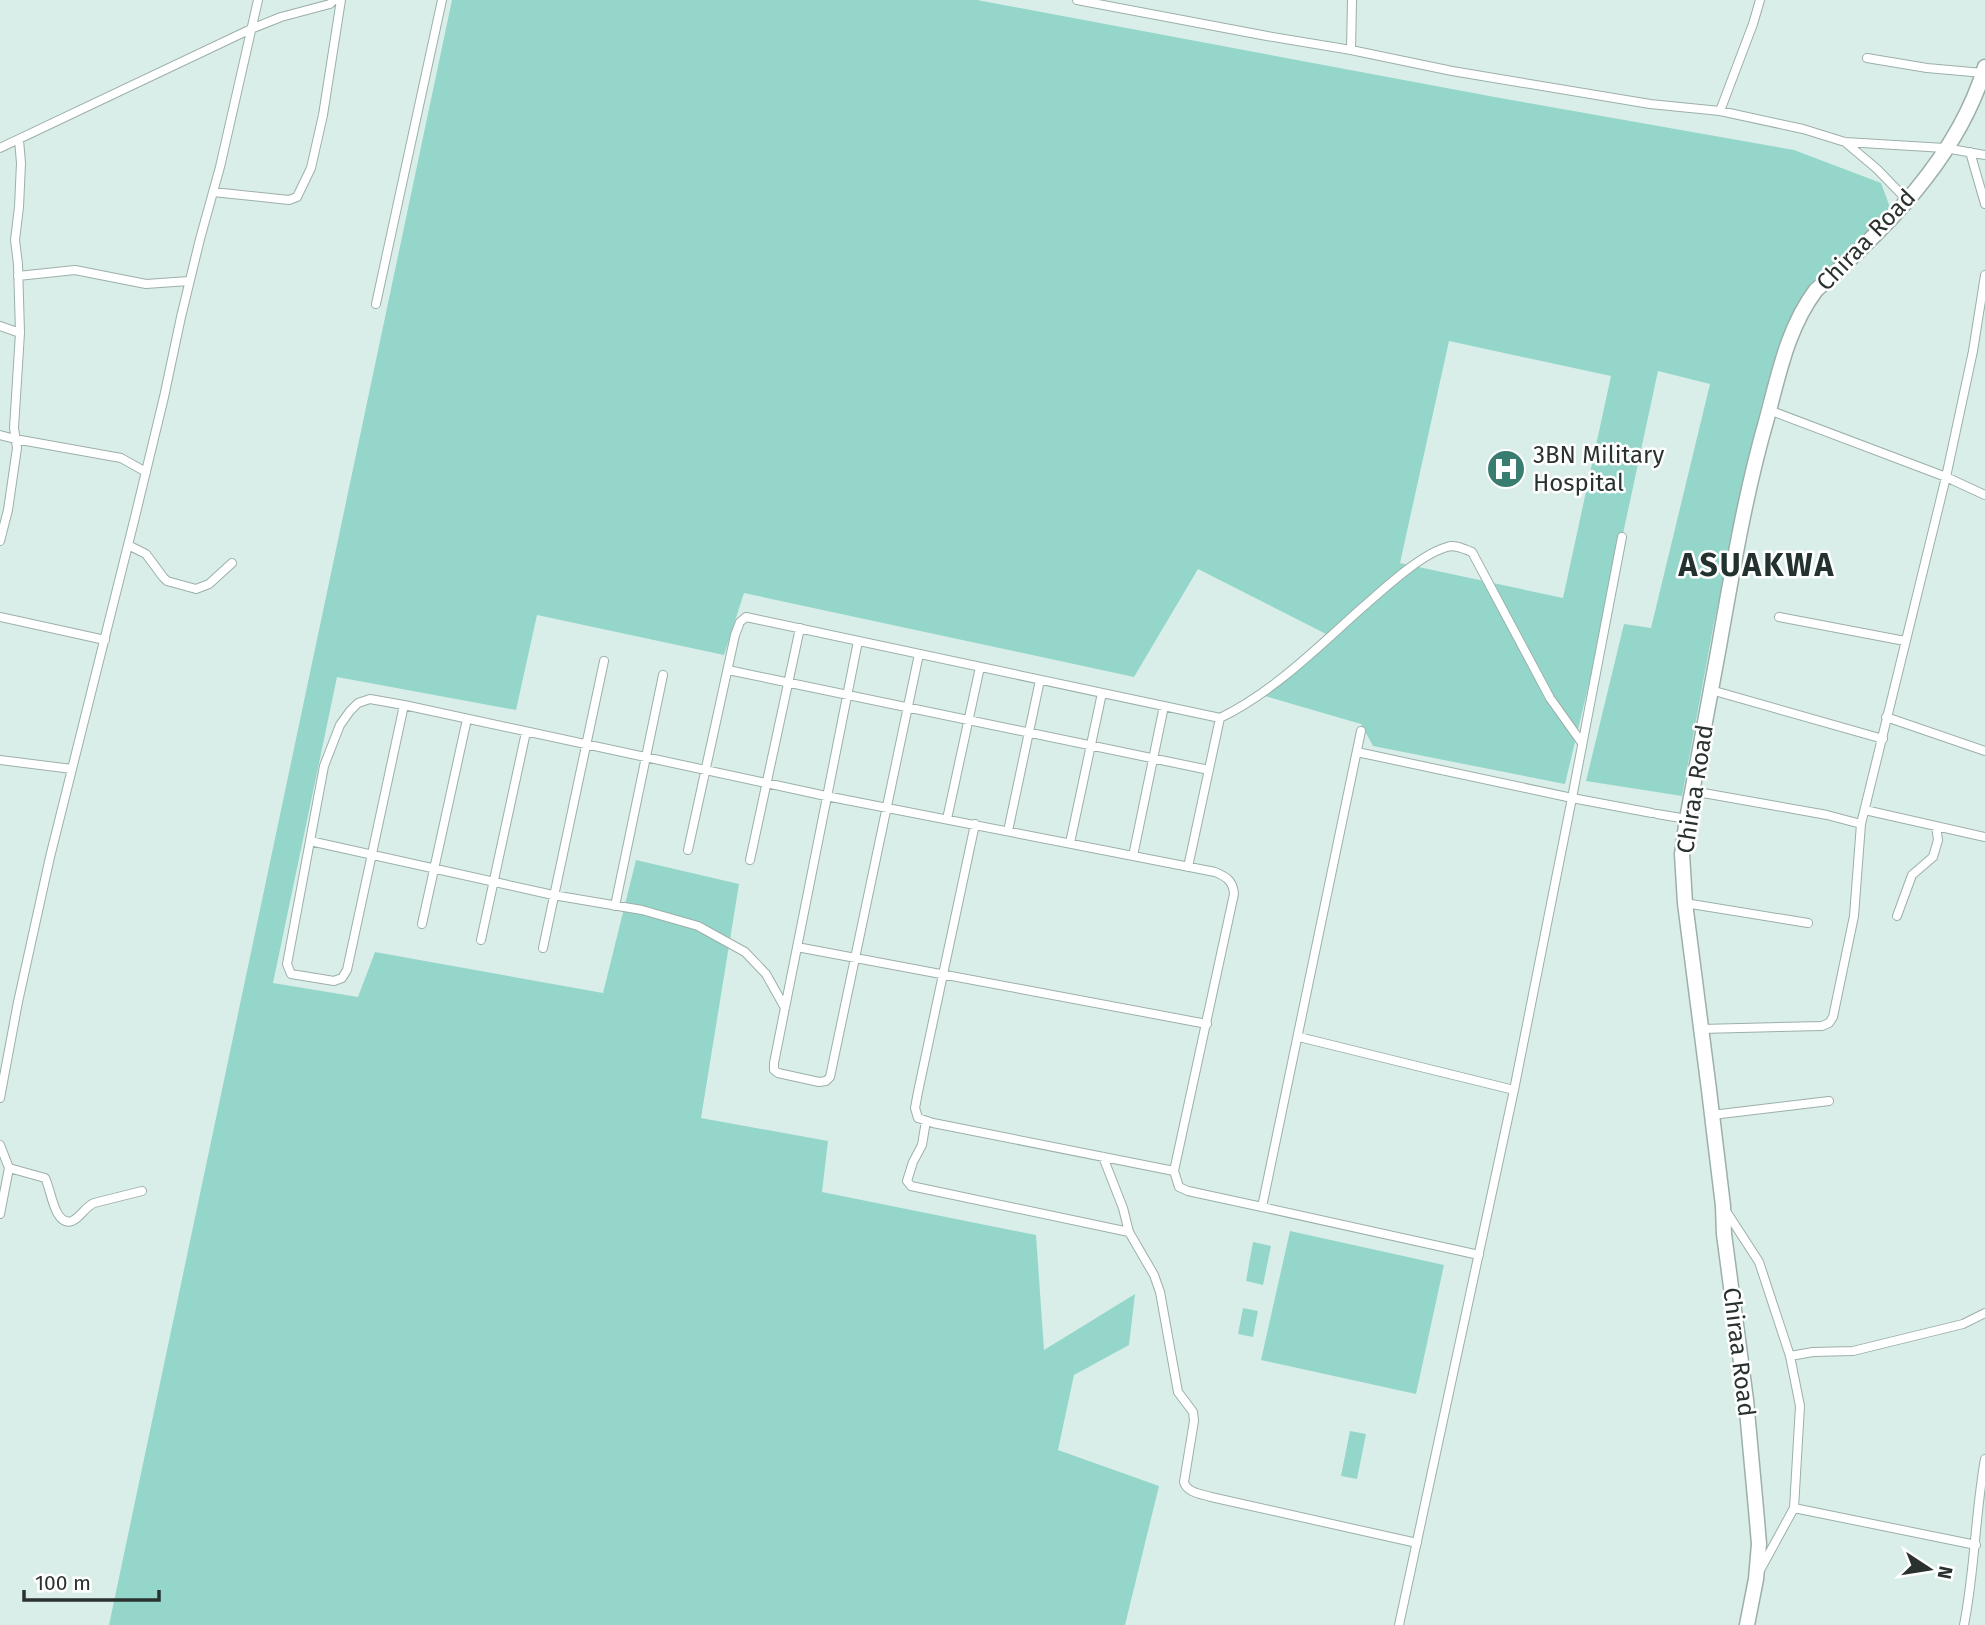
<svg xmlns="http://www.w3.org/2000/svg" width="1985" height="1625" viewBox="0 0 1985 1625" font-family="'Fira Sans',sans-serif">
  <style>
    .green { fill: #94d7ca; fill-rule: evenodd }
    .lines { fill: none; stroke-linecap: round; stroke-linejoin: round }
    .street-casing { stroke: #9cafab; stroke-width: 10 }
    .highway-casing { stroke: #9cafab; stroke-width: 17 }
    .street { stroke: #fff; stroke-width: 8 }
    .highway { stroke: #fff; stroke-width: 14 }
    .labels { text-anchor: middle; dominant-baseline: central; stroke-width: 5; stroke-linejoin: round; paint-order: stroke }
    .street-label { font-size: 24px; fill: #2a3230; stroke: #fff }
    .poi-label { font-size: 24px; fill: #2a3230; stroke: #fff; text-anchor: start }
    .district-label { font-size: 32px; font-weight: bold; letter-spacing: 2px; fill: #23322f; stroke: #fff }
  </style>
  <rect width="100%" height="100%" fill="#daeee9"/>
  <path class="green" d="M 452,0 L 977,0 L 1500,98 L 1794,150 L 1881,183 L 1891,210 L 1791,318 L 1762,403 L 1714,623 L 1682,796 L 1586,781 L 1624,624 L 1651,628 L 1710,384 L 1658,371 L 1607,608 L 1565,784 L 1373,746 L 1361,724 L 1265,696 L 1326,634 L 1198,569 L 1134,677 L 744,593 L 724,655 L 537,615 L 516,710 L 337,677 L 273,983 L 358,997 L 375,952 L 603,993 L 636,860 L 739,884 L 701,1118 L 828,1141 L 822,1192 L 1036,1235 L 1044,1350 L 1135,1294 L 1129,1345 L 1074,1375 L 1058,1450 L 1159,1486 L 1125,1625 L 109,1625 ZM 1449,341 L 1611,376 L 1563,598 L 1400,563 Z
    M 1290,1231 L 1444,1265 L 1416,1394 L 1261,1360 Z
    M 1253,1242 L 1271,1246 L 1263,1285 L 1246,1281 Z
    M 1243,1308 L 1258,1311 L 1253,1337 L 1238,1334 Z
    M 1350,1431 L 1366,1434 L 1357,1479 L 1341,1476 Z"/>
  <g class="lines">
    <defs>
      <path id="street" d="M 1077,0 L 1267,36 L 1351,50 L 1452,71 L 1650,104 L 1720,111 L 1803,129 L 1845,142 L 1945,148 L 1985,155
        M 1351,50 L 1352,0
        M 1867,58 L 1927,68 L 1983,73
        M 1720,111 L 1753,24 L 1760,0
        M 1845,142 L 1877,169 L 1908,201
        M 0,148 L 251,29 L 281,17 L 330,4 L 334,0
        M 1970,152 L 1985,204
        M 213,192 L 289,200 L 297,197 L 311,168 L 323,115 L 341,0
        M 18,276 L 75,270 L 146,284 L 189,281
        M 376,304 L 442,0
        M 0,326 L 20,333
        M 1769,410 L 1946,477 L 1985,495
        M 0,435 L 15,439 L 121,458 L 146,472
        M 0,541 L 8,510 L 17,448 L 14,428 L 20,333 L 18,264 L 15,240 L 19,207 L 21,163 L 19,140
        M 128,545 L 146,554 L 163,577 L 167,581 L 196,589 L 209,584 L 232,563
        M 0,617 L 105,640
        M 1779,617 L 1905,641
        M 858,641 L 774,1063 L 774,1070 L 778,1073 L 819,1082 L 826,1081 L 830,1077 L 919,654
        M 728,670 L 1209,770
        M 1711,690 L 1883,739
        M 404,705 L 347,970 L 342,978 L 334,981 L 291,974 L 287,964 L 324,766 L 340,725 L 350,711 L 358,703 L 370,699 L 404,705 L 826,796 L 1215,872 C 1227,877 1233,881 1234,894 L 1174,1171 L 1179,1187 L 1188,1191 L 1262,1207
        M 1886,717 L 1985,751
        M 1361,731 L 1262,1207 L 1479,1255
        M 1357,752 L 1572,798 L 1622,537
        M 0,760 L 72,769
        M 1692,791 L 1827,815 L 1861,824
        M 1865,810 L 1985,837
        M 1657,814 L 1687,819
        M 947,819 L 980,667
        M 975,824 L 918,1092 L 915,1108 L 918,1118 L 933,1123 L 1174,1171
        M 1008,831 L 1040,680
        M 310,841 L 553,895 L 642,910 L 698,926 L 745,952 L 766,974 L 785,1008
        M 1070,843 L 1102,693
        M 688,850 L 735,635 L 740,622 L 746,617 L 1220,718 C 1275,691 1319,646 1364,606 C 1385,588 1421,554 1447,547 C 1455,544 1464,549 1472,552 L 1550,698 L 1582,743
        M 1133,856 L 1164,706
        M 750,860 L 800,628
        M 1188,867 L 1220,718
        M 1685,903 L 1808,923
        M 615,906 L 663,675
        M 1897,916 L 1912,875 L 1933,857 L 1938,840 L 1936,826
        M 422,924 L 467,719
        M 481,940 L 526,732
        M 797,947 L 1207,1024
        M 543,948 L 604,661
        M 1701,1029 L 1822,1026 L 1829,1023 L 1833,1017 L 1854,916 L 1861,824 L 1946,477 L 1973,351 L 1985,275
        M 1299,1037 L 1514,1090
        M 0,1098 L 18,1002 L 50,857 L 134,521 L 164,397 L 181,317 L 200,239 L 220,167 L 258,0
        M 1712,1115 L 1829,1101
        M 926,1121 L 922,1145 L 913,1162 L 907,1181 L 911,1186 L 1129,1232
        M 0,1145 L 9,1168 L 0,1214
        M 1103,1157 L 1123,1208 L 1129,1232 L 1154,1275 L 1160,1292 L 1178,1392 L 1193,1412 L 1194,1421 L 1184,1482 C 1187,1493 1202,1494 1211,1497 L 1417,1543
        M 9,1168 L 45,1178 C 51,1188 54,1227 72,1221 C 81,1217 85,1207 94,1203 L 142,1191
        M 1726,1211 L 1759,1262 L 1790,1356 L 1800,1406 L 1794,1508 L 1759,1572
        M 1790,1356 L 1813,1352 L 1853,1351 L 1963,1324 L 1985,1313
        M 1794,1508 L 1976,1545
        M 1399,1625 L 1514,1090 L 1572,798 L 1652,813
        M 1964,1625 C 1975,1570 1975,1514 1985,1459"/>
      <path id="highway" d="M 1747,1625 L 1756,1579 L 1759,1544 L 1756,1509 L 1746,1400 L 1724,1234 L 1723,1206 L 1709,1090 L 1685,903 L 1682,854 L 1687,819 C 1697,763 1708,708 1718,652 C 1732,573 1745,494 1767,418 C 1779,373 1788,327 1816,290 C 1885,229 1958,158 1985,67"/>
    </defs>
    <use href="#street" class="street-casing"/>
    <use href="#highway" class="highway-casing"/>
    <use href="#street" class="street"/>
    <use href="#highway" class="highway"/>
  </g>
  <defs>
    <symbol id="hospital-disc" viewBox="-11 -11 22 22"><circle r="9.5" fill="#397d71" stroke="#fff"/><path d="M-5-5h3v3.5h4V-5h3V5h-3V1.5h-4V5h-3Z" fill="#fff"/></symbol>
  </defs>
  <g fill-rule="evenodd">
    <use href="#hospital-disc" x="1484" y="447" width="44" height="44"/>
  </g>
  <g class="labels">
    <g class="street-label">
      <text transform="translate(1866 240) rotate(-46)">Chiraa Road</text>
      <text transform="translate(1695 789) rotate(-81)">Chiraa Road</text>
      <text transform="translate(1739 1352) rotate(83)">Chiraa Road</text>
    </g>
    <g class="poi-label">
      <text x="1533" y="455">3BN Military<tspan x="1533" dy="28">Hospital</tspan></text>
    </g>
    <g class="district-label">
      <text x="1757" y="565">ASUAKWA</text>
    </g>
  </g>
  <g transform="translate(1929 1569) rotate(102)" stroke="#ffffff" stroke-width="5" paint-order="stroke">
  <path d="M0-5L12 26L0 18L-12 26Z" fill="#2a3230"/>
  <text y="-10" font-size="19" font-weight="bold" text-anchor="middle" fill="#2a3230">N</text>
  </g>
  <path d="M24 1590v10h135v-10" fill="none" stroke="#2a3230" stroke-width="3.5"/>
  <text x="35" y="1590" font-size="21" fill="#2a3230" stroke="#ffffff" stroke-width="5" paint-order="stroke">100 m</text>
</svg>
